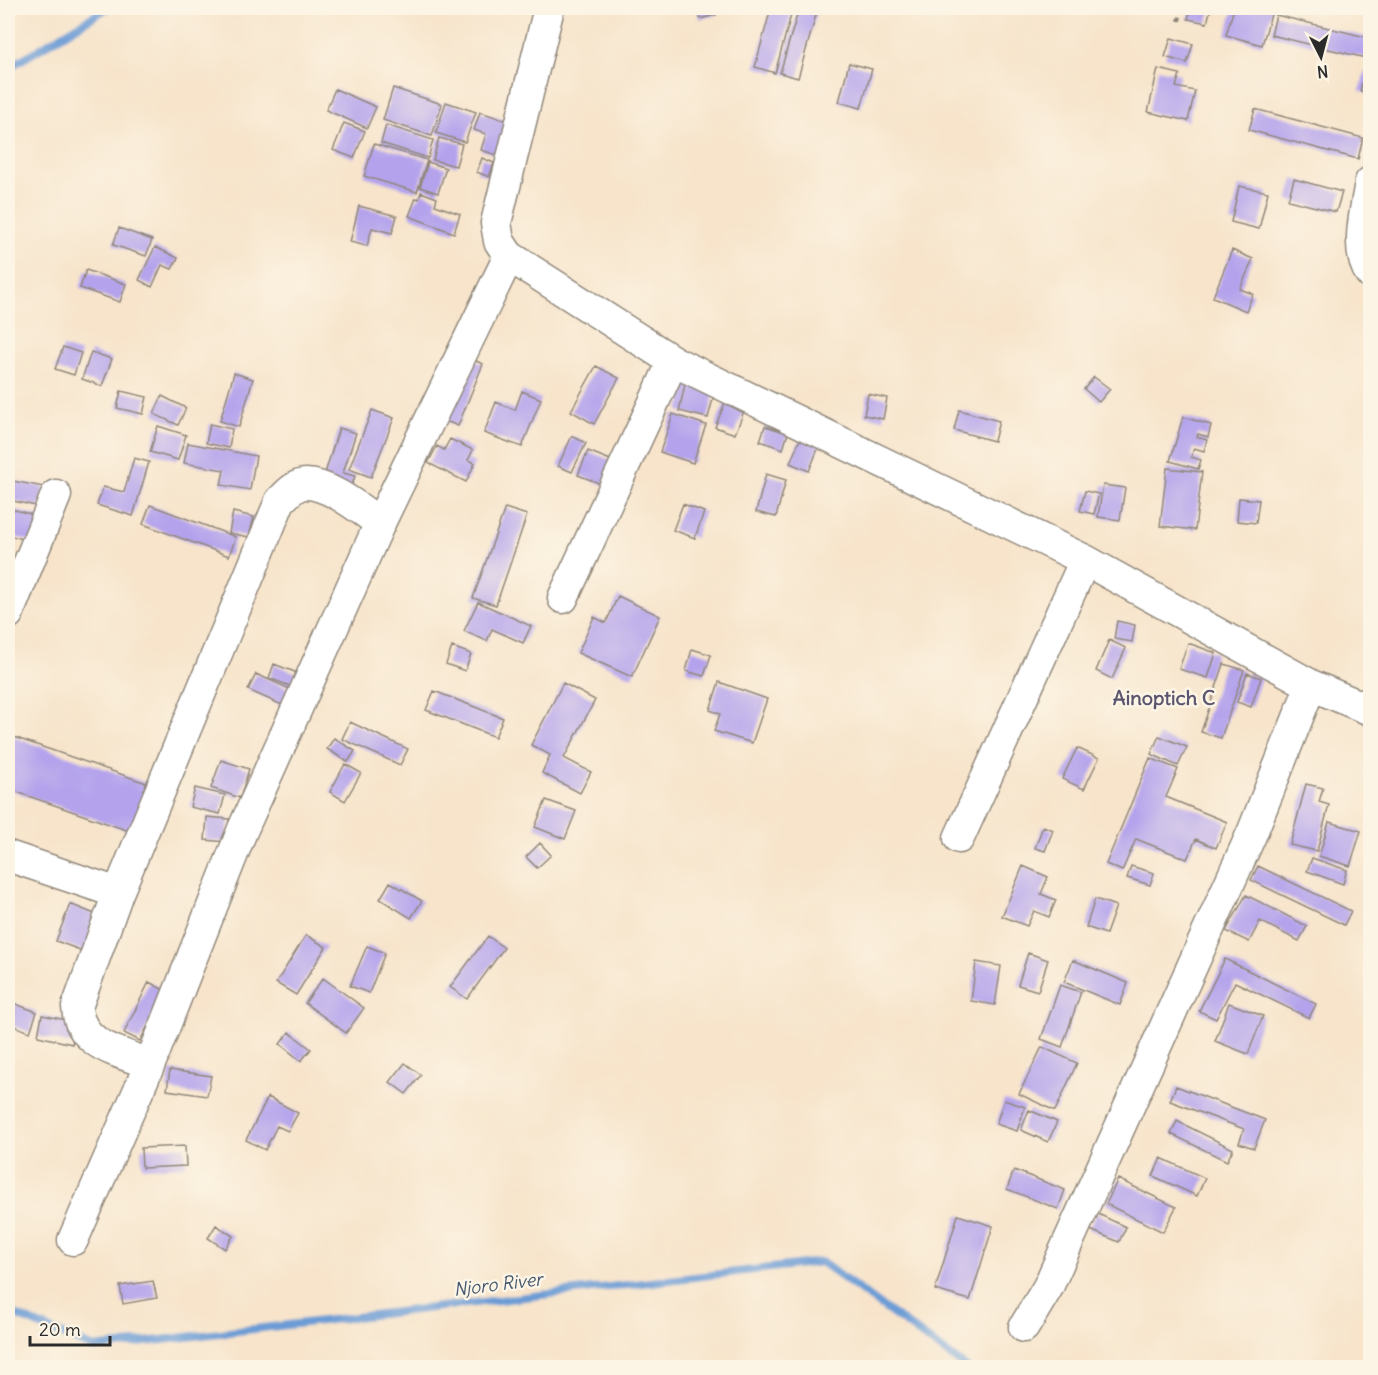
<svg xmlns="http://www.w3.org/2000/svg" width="1378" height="1375" viewBox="0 0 1378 1375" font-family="Delius,sans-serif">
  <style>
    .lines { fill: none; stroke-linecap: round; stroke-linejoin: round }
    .stream { stroke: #6c9cd5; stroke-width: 8 }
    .building { fill: #b4a3ec }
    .minor-casing { stroke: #91887b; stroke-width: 33 }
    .path { stroke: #91887b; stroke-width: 4; stroke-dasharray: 4.5 4.5; stroke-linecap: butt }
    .minor { stroke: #fff; stroke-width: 30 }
    .labels { text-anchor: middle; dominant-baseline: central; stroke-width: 5; stroke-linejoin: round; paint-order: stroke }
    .water-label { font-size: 18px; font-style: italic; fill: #45586f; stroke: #fcf5e5 }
    .quarter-label { font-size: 20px; font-weight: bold; fill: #5b556f; stroke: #fcf5e5 }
  </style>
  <rect width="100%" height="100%" fill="#fcf5e5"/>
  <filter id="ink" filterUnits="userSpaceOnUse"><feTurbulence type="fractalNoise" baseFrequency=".0167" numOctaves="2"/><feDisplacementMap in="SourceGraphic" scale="12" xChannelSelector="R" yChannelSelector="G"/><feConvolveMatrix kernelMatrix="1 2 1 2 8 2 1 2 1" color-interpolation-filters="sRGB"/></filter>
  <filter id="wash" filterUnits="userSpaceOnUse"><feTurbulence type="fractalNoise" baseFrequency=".008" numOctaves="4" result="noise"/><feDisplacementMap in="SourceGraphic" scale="24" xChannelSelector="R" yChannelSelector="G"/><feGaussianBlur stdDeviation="1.35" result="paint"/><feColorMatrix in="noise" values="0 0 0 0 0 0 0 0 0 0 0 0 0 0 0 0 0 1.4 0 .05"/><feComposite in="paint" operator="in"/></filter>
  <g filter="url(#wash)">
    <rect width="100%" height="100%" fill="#f7e4cb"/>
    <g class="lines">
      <path class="stream" d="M 8,68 L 107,8
        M 8,1312 L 94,1348 L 821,1262 L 967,1368"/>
    </g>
    <g id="blocks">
      <path class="building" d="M 697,8 L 714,8 L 716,15 L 700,19 Z
        M 771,8 L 793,8 L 775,73 L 755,67 Z
        M 799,8 L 818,8 L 798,78 L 780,73 Z
        M 1191,8 L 1211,8 L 1207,23 L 1188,19 Z
        M 1234,8 L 1273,8 L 1262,45 L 1226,35 Z
        M 1276,15 L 1370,38 L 1370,59 L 1271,35 Z
        M 1171,38 L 1193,44 L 1187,63 L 1165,57 Z
        M 849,63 L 872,69 L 861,108 L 839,102 Z
        M 1158,69 L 1180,74 L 1176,87 L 1195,91 L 1188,121 L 1148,112 Z
        M 1365,71 L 1370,73 L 1370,94 L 1360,91 Z
        M 393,88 L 442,104 L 432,136 L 383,120 Z
        M 335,89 L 376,107 L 367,128 L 326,110 Z
        M 446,102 L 476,112 L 465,142 L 436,133 Z
        M 1255,109 L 1363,138 L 1358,159 L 1249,130 Z
        M 480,112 L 508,121 L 497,155 L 481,150 L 486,134 L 474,130 Z
        M 344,123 L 365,131 L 354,158 L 333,150 Z
        M 386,125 L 433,140 L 428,158 L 381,143 Z
        M 439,138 L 462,144 L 456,166 L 433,160 Z
        M 374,144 L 427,160 L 417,192 L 364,176 Z
        M 482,158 L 494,163 L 489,177 L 477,172 Z
        M 428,162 L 446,168 L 438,193 L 420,187 Z
        M 1294,179 L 1342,192 L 1336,212 L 1288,200 Z
        M 1239,186 L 1268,192 L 1259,229 L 1231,222 Z
        M 421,192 L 437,198 L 435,205 L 460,214 L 454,233 L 409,216 L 416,198 L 419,199 Z
        M 359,206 L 397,216 L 392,233 L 372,228 L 367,246 L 350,242 Z
        M 119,228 L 152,240 L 146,256 L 113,245 Z
        M 155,247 L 178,258 L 172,269 L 162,265 L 152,287 L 139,280 Z
        M 1232,250 L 1253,259 L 1240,289 L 1253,294 L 1246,311 L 1213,297 Z
        M 86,270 L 126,284 L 120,302 L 80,288 Z
        M 63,347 L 81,353 L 74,375 L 55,369 Z
        M 91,352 L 112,359 L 102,386 L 82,379 Z
        M 464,356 L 483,364 L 458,426 L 438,418 Z
        M 596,366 L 619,378 L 594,424 L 571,411 Z
        M 234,373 L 253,379 L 239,427 L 220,421 Z
        M 1094,377 L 1110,389 L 1099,402 L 1084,389 Z
        M 686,380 L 716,387 L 708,418 L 679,411 Z
        M 121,391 L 147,397 L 143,414 L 117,408 Z
        M 522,391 L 541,399 L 522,447 L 484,433 L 496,402 L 515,410 Z
        M 868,394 L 887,398 L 883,419 L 864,415 Z
        M 162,396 L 186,408 L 178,425 L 154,414 Z
        M 727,398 L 746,406 L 735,434 L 715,427 Z
        M 372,410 L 394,418 L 371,477 L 349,469 Z
        M 959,410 L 999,421 L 994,441 L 954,430 Z
        M 673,414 L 706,425 L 693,463 L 660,452 Z
        M 1183,417 L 1211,425 L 1208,437 L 1198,434 L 1197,437 L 1207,440 L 1204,451 L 1194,448 L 1191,457 L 1201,460 L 1198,469 L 1170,461 Z
        M 210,424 L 232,429 L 229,448 L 206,443 Z
        M 158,426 L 186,435 L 178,460 L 150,452 Z
        M 765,426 L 788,433 L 783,449 L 760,441 Z
        M 339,428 L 356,433 L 343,473 L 355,476 L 350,491 L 322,483 Z
        M 803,432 L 822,439 L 809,471 L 790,463 Z
        M 572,436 L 586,443 L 572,472 L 558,466 Z
        M 450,439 L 473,450 L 468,460 L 475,463 L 466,482 L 428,463 L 437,446 L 444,450 Z
        M 188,443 L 256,456 L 250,490 L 221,485 L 224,470 L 184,463 Z
        M 588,451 L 613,461 L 604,485 L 578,475 Z
        M 134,458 L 149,462 L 133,516 L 97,505 L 103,487 L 124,492 Z
        M 1167,468 L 1202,472 L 1195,530 L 1160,526 Z
        M 766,474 L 786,480 L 776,517 L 756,512 Z
        M 13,481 L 44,487 L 40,507 L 9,500 Z
        M 1103,485 L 1125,488 L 1120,520 L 1098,517 Z
        M 1085,491 L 1099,494 L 1094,514 L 1080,511 Z
        M 1239,498 L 1259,500 L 1256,523 L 1237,521 Z
        M 683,504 L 704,512 L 695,538 L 673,530 Z
        M 150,505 L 236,537 L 229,556 L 143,524 Z
        M 8,508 L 41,517 L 34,542 L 8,535 Z
        M 505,508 L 527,515 L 496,605 L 473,598 Z
        M 233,512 L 254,517 L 249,537 L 229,533 Z
        M 618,596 L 660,616 L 632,677 L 578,653 L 594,617 L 606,623 Z
        M 478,602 L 531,626 L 523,643 L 492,629 L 487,641 L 464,631 Z
        M 1117,621 L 1135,625 L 1132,642 L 1114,639 Z
        M 1109,640 L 1126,648 L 1112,679 L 1096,671 Z
        M 1188,643 L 1216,653 L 1208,678 L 1179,669 Z
        M 452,647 L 471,654 L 465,671 L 446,664 Z
        M 692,649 L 711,655 L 704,676 L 686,671 Z
        M 274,664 L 300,674 L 295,688 L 269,678 Z
        M 1224,664 L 1244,670 L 1221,738 L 1201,732 Z
        M 1247,673 L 1261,678 L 1251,707 L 1237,702 Z
        M 256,674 L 290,689 L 282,705 L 248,690 Z
        M 719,682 L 767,699 L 752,743 L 714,731 L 720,714 L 710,710 Z
        M 563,683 L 595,700 L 564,758 L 591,772 L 580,793 L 542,773 L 550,755 L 531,745 Z
        M 434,691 L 503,718 L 495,737 L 426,710 Z
        M 350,722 L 408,749 L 400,765 L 342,739 Z
        M 8,735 L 152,785 L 135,833 L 8,789 Z
        M 1159,736 L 1187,747 L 1178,766 L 1151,754 Z
        M 334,738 L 355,751 L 348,762 L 327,749 Z
        M 1077,748 L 1099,758 L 1084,789 L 1062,779 Z
        M 1150,758 L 1178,769 L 1166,797 L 1227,822 L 1216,848 L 1196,839 L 1187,859 L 1136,839 L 1122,871 L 1106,864 Z
        M 221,760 L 249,769 L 240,798 L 211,788 Z
        M 345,764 L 361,773 L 345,801 L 330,792 Z
        M 1306,784 L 1323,788 L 1319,802 L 1329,805 L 1317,851 L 1290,845 Z
        M 195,788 L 225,795 L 220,814 L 190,807 Z
        M 546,800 L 576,811 L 565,839 L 535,827 Z
        M 207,817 L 229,819 L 227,842 L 205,840 Z
        M 1329,822 L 1361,831 L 1350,866 L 1319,856 Z
        M 1043,826 L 1053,830 L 1045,851 L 1035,848 Z
        M 540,843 L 551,855 L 537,868 L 526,857 Z
        M 1312,858 L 1347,870 L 1343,884 L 1307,871 Z
        M 1023,866 L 1048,877 L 1041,894 L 1056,900 L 1049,917 L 1034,911 L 1027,926 L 1002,916 Z
        M 1131,866 L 1154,873 L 1150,885 L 1127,878 Z
        M 1258,866 L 1351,911 L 1344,925 L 1251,880 Z
        M 390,882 L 422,901 L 411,918 L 380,899 Z
        M 1246,895 L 1307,926 L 1299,941 L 1260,921 L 1249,942 L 1226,931 Z
        M 1095,899 L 1116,906 L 1106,934 L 1086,927 Z
        M 70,904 L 102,917 L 88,953 L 56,941 Z
        M 306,935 L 326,947 L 296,995 L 276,983 Z
        M 488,936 L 504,948 L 467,999 L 450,987 Z
        M 367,946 L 385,953 L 369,993 L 350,986 Z
        M 1028,953 L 1048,960 L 1038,991 L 1018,985 Z
        M 1225,959 L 1316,1004 L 1309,1018 L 1235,982 L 1216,1019 L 1199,1011 Z
        M 1073,960 L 1128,983 L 1120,1005 L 1064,982 Z
        M 976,962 L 1001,966 L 995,1005 L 971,1001 Z
        M 323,978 L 364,1008 L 346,1033 L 305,1003 Z
        M 149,982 L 166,991 L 140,1041 L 124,1033 Z
        M 1060,985 L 1081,992 L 1062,1047 L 1041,1039 Z
        M 8,1001 L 37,1012 L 30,1032 L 8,1024 Z
        M 1229,1003 L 1263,1016 L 1248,1054 L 1215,1041 Z
        M 42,1015 L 76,1022 L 72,1044 L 38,1036 Z
        M 289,1032 L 311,1049 L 301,1061 L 280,1044 Z
        M 1042,1047 L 1077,1063 L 1055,1111 L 1019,1094 Z
        M 405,1063 L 421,1075 L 406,1094 L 390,1082 Z
        M 170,1070 L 211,1076 L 207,1096 L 167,1090 Z
        M 1176,1086 L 1265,1120 L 1254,1148 L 1239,1143 L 1244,1129 L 1170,1101 Z
        M 268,1097 L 298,1113 L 288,1131 L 277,1126 L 265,1150 L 246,1140 Z
        M 1004,1100 L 1025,1107 L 1017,1131 L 996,1124 Z
        M 1029,1110 L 1057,1122 L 1048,1142 L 1021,1130 Z
        M 1177,1121 L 1233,1149 L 1227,1161 L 1171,1134 Z
        M 185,1146 L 186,1166 L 142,1168 L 141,1148 Z
        M 1161,1158 L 1205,1178 L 1197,1196 L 1153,1176 Z
        M 1014,1170 L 1065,1190 L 1058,1209 L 1007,1189 Z
        M 1118,1179 L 1176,1207 L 1163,1232 L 1106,1204 Z
        M 1096,1213 L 1126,1227 L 1119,1242 L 1088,1229 Z
        M 958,1215 L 993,1226 L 970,1300 L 935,1290 Z
        M 216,1225 L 233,1236 L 225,1249 L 208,1238 Z
        M 153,1281 L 157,1298 L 123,1304 L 120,1286 Z"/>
    </g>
  </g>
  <g filter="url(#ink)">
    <use href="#blocks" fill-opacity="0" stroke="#91887b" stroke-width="1.5"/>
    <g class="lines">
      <defs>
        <path id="minor" d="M 549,8 L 496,223 L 499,241 L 509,256 L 673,361 L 1085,560 L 1311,685 L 1370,710
          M 1370,182 C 1366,208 1354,251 1370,273
          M 563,598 L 673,361
          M 8,614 L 56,495
          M 959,838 L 1085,560
          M 8,856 L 118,893
          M 150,1064 C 120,1052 79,1046 77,1007 L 118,893 L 280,501 C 287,494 295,484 306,484 C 330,484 361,510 380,523
          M 73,1240 L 150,1064 L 242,831 L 380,523 L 509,256
          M 1024,1327 L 1048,1287 L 1252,833 L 1311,685"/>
      </defs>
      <use href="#minor" class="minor-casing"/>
      <path class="path" d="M 1179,21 L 1182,8"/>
      <use href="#minor" class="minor"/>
    </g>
  </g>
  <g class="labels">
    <g class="water-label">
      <text transform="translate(498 1284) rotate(-7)">Njoro River</text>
    </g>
    <g class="quarter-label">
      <text x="1164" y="697">Ainoptich C</text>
    </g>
  </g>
  <rect width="1378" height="1375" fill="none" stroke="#fcf5e5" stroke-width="30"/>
  <g transform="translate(1321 57) rotate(174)" stroke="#fcf5e5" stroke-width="4.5" paint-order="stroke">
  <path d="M0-4.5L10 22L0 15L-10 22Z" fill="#2b2b2b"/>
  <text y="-9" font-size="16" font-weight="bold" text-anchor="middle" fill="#2b2b2b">N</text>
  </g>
  <path d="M30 1336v9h80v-9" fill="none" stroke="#2b2b2b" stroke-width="3"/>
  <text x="39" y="1336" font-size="18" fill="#2b2b2b" stroke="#fcf5e5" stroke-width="4.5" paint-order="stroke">20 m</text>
</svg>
